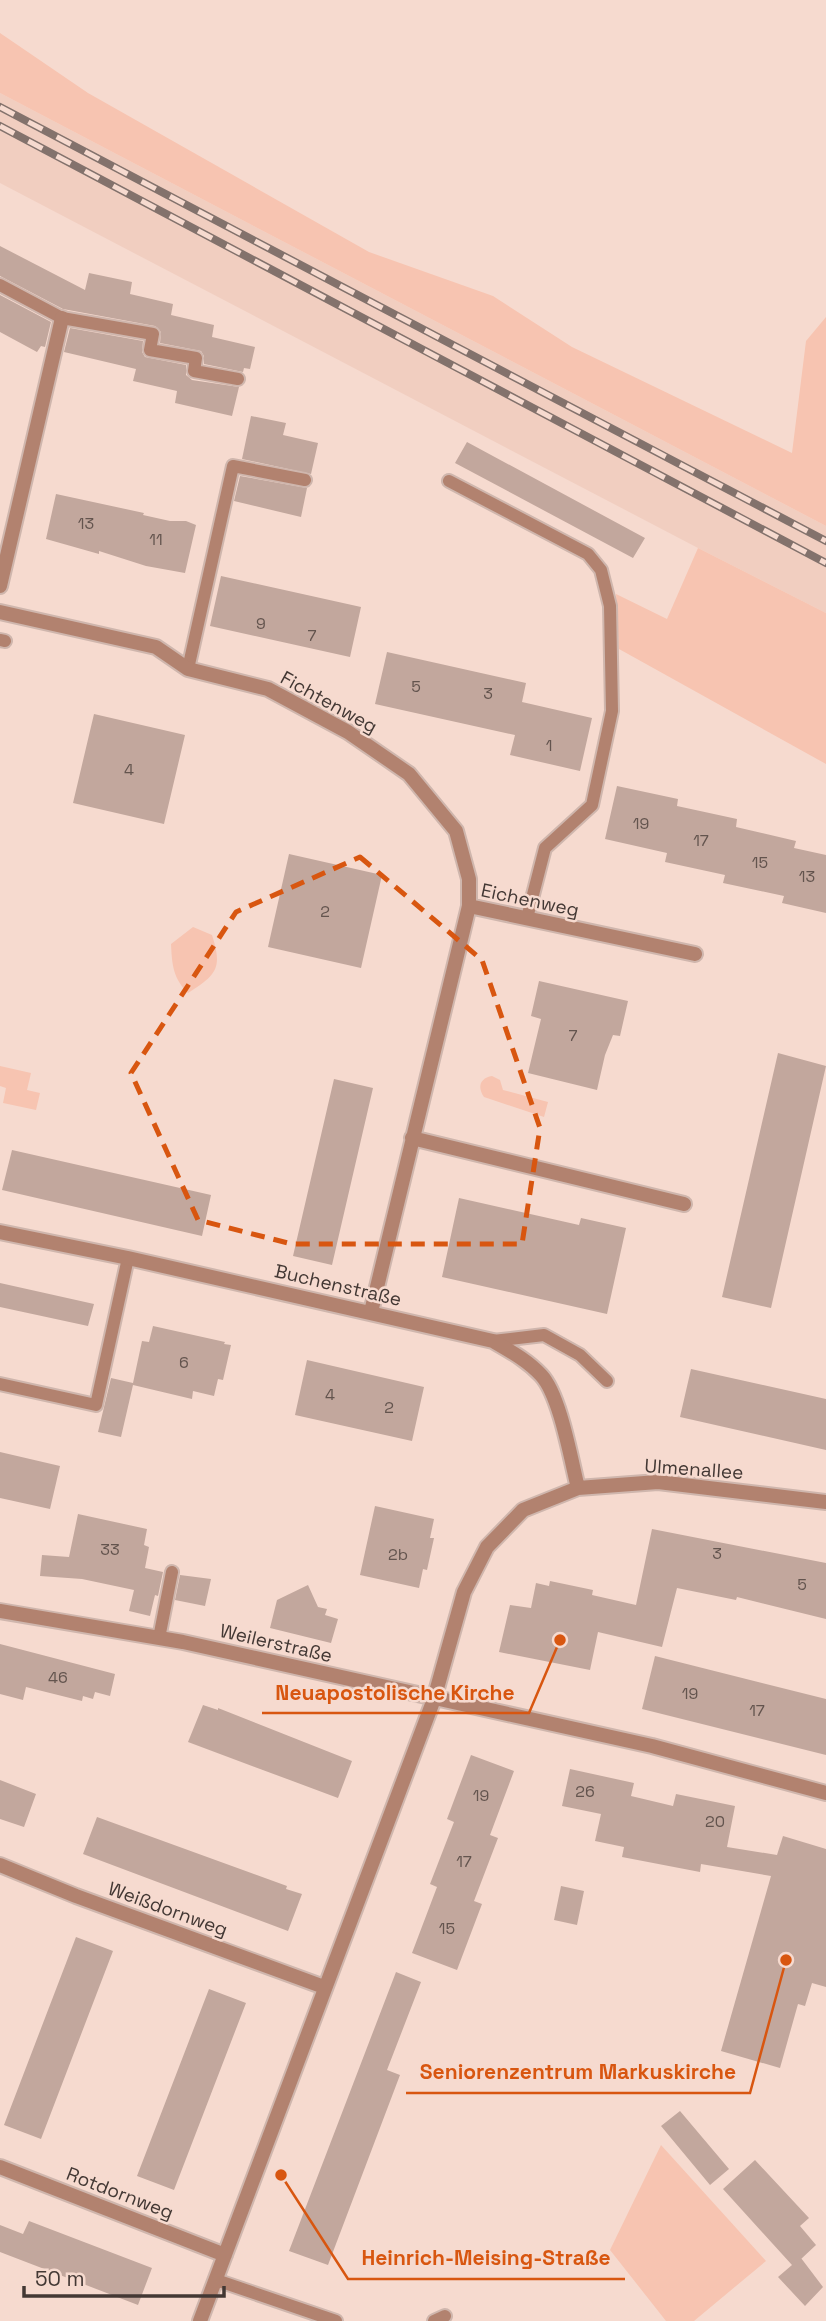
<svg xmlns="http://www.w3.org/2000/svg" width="826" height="2321" viewBox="0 0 826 2321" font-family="'Space Grotesk',sans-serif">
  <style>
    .built { fill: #f1cec0 }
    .green { fill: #f7c4b1 }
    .building { fill: #c2a79d }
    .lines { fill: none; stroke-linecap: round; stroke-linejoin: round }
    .lane-casing { stroke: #cfb6ad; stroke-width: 16 }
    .street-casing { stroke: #cfb6ad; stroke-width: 18 }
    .lane { stroke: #b2826f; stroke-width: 12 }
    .street { stroke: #b2826f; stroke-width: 14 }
    .rail-casing { stroke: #83726c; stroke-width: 8 }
    .rail { stroke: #f6dacf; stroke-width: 5; stroke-dasharray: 16; stroke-linecap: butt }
    .marked { fill: none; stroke: #d85610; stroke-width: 5; stroke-dasharray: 14 9; stroke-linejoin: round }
    .labels { text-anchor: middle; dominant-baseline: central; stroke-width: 5; stroke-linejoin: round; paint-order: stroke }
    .number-label { font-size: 16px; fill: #63544e }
    .street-label { font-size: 19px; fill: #433834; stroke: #f6dacf }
    .leader { fill: none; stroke: #d85610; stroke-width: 2.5 }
    .callout-dot { fill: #d85610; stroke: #f6dacf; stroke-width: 2.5 }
    .callout-label { font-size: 21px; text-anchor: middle; font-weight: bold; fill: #d85610; stroke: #f6dacf; stroke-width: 5; stroke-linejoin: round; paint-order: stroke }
  </style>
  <rect width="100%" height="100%" fill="#f6dacf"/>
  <path class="built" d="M 0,93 L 826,526 L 826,613 L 698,548 L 0,183 Z"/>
  <path class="green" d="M 0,33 L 88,93 L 369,252 L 493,296 L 572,347 L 792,453 L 806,341 L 826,317 L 826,526 L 0,93 Z
    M 698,548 L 826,613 L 826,764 L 619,649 L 616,594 L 667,619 Z
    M 193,927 L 212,935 C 223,969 216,975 188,993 C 173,978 172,965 171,944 Z
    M 0,1066 L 31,1073 L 27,1090 L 40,1093 L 36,1110 L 3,1103 L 6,1088 L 0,1086 Z
    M 492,1076 L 500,1080 L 503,1090 L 548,1102 L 544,1117 L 484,1097 C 477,1087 480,1078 492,1076 Z
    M 661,2145 L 766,2261 L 694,2321 L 666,2321 L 610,2250 Z"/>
  <path class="building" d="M 0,246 L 85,290 L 89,273 L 132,282 L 130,294 L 173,304 L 171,315 L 214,325 L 212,337 L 255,347 L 250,369 L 244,368 L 243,372 L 204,364 L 204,356 L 201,351 L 160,343 L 161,332 L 155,326 L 63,309 L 0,276 Z
    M 0,295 L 51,322 L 45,347 L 41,346 L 37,352 L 0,332 Z
    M 70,328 L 143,341 L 142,352 L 145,357 L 186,365 L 186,375 L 192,380 L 239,387 L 232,416 L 175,403 L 177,391 L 133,381 L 136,369 L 64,352 Z
    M 251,416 L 286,423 L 283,435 L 318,443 L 311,474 L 242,459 Z
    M 467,442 L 645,538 L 633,558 L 455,463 Z
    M 240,476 L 307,488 L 301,517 L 234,501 Z
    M 56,494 L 144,513 L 143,515 L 170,521 L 186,521 L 196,525 L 185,573 L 146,566 L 99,551 L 99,554 L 46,539 Z
    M 221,576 L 361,607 L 350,657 L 210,626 Z
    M 387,652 L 526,683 L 522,702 L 592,718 L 580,771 L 510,755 L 515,735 L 375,704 Z
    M 94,714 L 185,735 L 164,824 L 73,803 Z
    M 617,786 L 678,799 L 677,806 L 737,819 L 736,827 L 796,841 L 794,848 L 826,855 L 826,913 L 782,903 L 784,896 L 723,883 L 725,875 L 665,862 L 667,853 L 605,839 Z
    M 289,854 L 382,875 L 361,968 L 268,947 Z
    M 539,981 L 628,1001 L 620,1036 L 613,1035 L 605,1055 L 597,1090 L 528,1073 L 541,1019 L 531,1016 Z
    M 778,1053 L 826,1066 L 771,1308 L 722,1297 Z
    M 334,1079 L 373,1088 L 332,1265 L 293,1256 Z
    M 12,1150 L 211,1195 L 202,1236 L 2,1190 Z
    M 459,1198 L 579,1225 L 581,1218 L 626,1228 L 607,1314 L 442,1277 Z
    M 0,1283 L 94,1304 L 88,1326 L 0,1307 Z
    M 153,1326 L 225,1342 L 224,1344 L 231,1345 L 223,1380 L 218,1379 L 214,1396 L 193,1391 L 192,1399 L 133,1385 L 121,1437 L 98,1432 L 111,1378 L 133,1383 L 142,1341 L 149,1342 Z
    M 307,1360 L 424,1387 L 412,1441 L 295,1415 Z
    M 691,1369 L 826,1399 L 826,1450 L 680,1417 Z
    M 0,1452 L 60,1466 L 50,1509 L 0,1498 Z
    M 375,1506 L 434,1519 L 430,1538 L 434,1538 L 427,1570 L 423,1569 L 419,1588 L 360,1575 Z
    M 78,1514 L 147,1529 L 144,1545 L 149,1547 L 145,1568 L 163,1572 L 158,1596 L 155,1595 L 150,1616 L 129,1611 L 134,1590 L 82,1579 L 40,1576 L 42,1555 L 69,1557 Z
    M 652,1529 L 826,1563 L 826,1619 L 737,1597 L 736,1600 L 677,1588 L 662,1647 L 598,1632 L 590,1670 L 499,1652 L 510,1605 L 531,1608 L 536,1583 L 549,1586 L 550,1581 L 593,1590 L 592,1595 L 636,1605 Z
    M 180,1575 L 211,1579 L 205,1606 L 175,1600 Z
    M 308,1585 L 318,1607 L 327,1609 L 325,1615 L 338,1619 L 331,1643 L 270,1628 L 277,1600 Z
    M 0,1644 L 115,1674 L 110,1696 L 95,1692 L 93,1699 L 83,1696 L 82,1701 L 26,1687 L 23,1700 L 0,1694 Z
    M 655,1656 L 826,1699 L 826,1755 L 642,1709 Z
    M 203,1705 L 218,1710 L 218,1708 L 352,1761 L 338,1798 L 188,1742 Z
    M 471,1755 L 514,1771 L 490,1835 L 498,1838 L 474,1901 L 482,1904 L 457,1970 L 412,1953 L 437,1887 L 430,1884 L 454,1822 L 447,1819 Z
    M 570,1769 L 634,1783 L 631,1796 L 673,1806 L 676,1794 L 735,1806 L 727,1847 L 777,1855 L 783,1836 L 826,1849 L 826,1987 L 812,1983 L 805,2006 L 798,2004 L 780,2068 L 721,2051 L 771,1876 L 701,1864 L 700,1872 L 622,1857 L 624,1847 L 595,1841 L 601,1814 L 562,1806 Z
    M 0,1780 L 36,1794 L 24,1827 L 0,1819 Z
    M 97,1817 L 287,1886 L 286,1889 L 302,1894 L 288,1931 L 83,1854 Z
    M 561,1886 L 584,1891 L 577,1925 L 554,1920 Z
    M 76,1937 L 113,1951 L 41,2139 L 4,2125 Z
    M 396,1972 L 421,1982 L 387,2070 L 400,2075 L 328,2265 L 289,2251 Z
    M 209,1989 L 246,2003 L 174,2190 L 137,2176 Z
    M 680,2111 L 729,2169 L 710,2185 L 661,2126 Z
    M 755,2160 L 809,2218 L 800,2226 L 816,2245 L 800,2260 L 801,2258 L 823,2287 L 805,2306 L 778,2277 L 792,2265 L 723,2189 Z
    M 29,2221 L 152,2268 L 138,2305 L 0,2252 L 0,2225 L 23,2234 Z"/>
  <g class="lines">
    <defs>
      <path id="lane" d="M 0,285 L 62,318 L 153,334 L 150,350 L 196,358 L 194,371 L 238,379
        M 449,481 L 588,554 L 601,570 L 610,606 L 612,711 L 592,805 L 545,848 L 527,918
        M 0,640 L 5,641
        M 188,669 L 233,466 L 305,480
        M 493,1341 L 544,1335 L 580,1355 L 607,1381
        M 0,1384 L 96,1405 L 128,1258
        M 159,1638 L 172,1572
        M 216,2280 L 336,2321
        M 434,2321 L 445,2316"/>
      <path id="street" d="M 0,586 L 62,318
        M 0,612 L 156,647 L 188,669 L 268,689 L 348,732 L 409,774 L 456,831 L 469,879 L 469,906 L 371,1312
        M 469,906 L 695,954
        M 412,1138 L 684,1204
        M 0,1232 L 128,1258 L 493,1341 C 510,1351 527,1360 541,1375 C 560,1395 571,1460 578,1488
        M 0,1611 L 183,1642 L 652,1746 L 826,1793
        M 0,1865 L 76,1896 L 324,1987
        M 0,2167 L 225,2255
        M 200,2321 L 434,1699 L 464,1592 L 487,1547 L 523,1510 L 578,1488 L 658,1482 L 826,1502"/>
    </defs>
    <use href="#lane" class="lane-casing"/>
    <use href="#street" class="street-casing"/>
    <use href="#lane" class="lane"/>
    <use href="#street" class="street"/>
    <defs>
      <path id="rail" d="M 0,107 L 826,541
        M 0,126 L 826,563"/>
    </defs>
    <use href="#rail" class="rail-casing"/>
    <use href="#rail" class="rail"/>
  </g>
  <path class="marked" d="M 360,857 L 482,960 L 540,1128 L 522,1244 L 292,1244 L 198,1220 L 131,1073 L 236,912 Z"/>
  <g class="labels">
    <g class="number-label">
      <text x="86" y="523">13</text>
      <text x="156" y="539">11</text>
      <text x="261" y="623">9</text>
      <text x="312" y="635">7</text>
      <text x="416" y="686">5</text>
      <text x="488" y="693">3</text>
      <text x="549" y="745">1</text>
      <text x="129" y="769">4</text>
      <text x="641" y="823">19</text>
      <text x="701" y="840">17</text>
      <text x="760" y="862">15</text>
      <text x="807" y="876">13</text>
      <text x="325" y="911">2</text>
      <text x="573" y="1035">7</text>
      <text x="184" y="1362">6</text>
      <text x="330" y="1394">4</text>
      <text x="389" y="1407">2</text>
      <text x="110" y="1549">33</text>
      <text x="717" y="1553">3</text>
      <text x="398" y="1554">2b</text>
      <text x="802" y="1584">5</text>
      <text x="58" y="1677">46</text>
      <text x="690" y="1693">19</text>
      <text x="757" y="1710">17</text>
      <text x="585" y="1791">26</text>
      <text x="481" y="1795">19</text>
      <text x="715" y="1821">20</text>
      <text x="464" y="1861">17</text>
      <text x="447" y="1928">15</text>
    </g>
    <g class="street-label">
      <text transform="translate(329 702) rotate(29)">Fichtenweg</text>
      <text transform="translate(530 900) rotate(12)">Eichenweg</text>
      <text transform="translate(338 1285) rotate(13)">Buchenstraße</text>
      <text transform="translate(694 1469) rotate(4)">Ulmenallee</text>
      <text transform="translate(276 1643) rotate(13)">Weilerstraße</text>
      <text transform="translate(168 1909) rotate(20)">Weißdornweg</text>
      <text transform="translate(120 2193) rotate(21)">Rotdornweg</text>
    </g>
  </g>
  <path class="leader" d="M560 1640L529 1713H262M786 1960L750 2093H406M281 2175L348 2279H625"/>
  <g class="callout-dot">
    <circle cx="560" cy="1640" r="7"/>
    <circle cx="786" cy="1960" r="7"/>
    <circle cx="281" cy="2175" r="7"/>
  </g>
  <g class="callout-label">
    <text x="395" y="1700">Neuapostolische Kirche</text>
    <text x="578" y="2079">Seniorenzentrum Markuskirche</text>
    <text x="486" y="2265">Heinrich-Meising-Straße</text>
  </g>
  <path d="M24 2286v10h200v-10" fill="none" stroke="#433834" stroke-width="3.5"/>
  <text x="35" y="2286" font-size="21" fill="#433834" stroke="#f6dacf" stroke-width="5" paint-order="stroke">50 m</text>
</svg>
